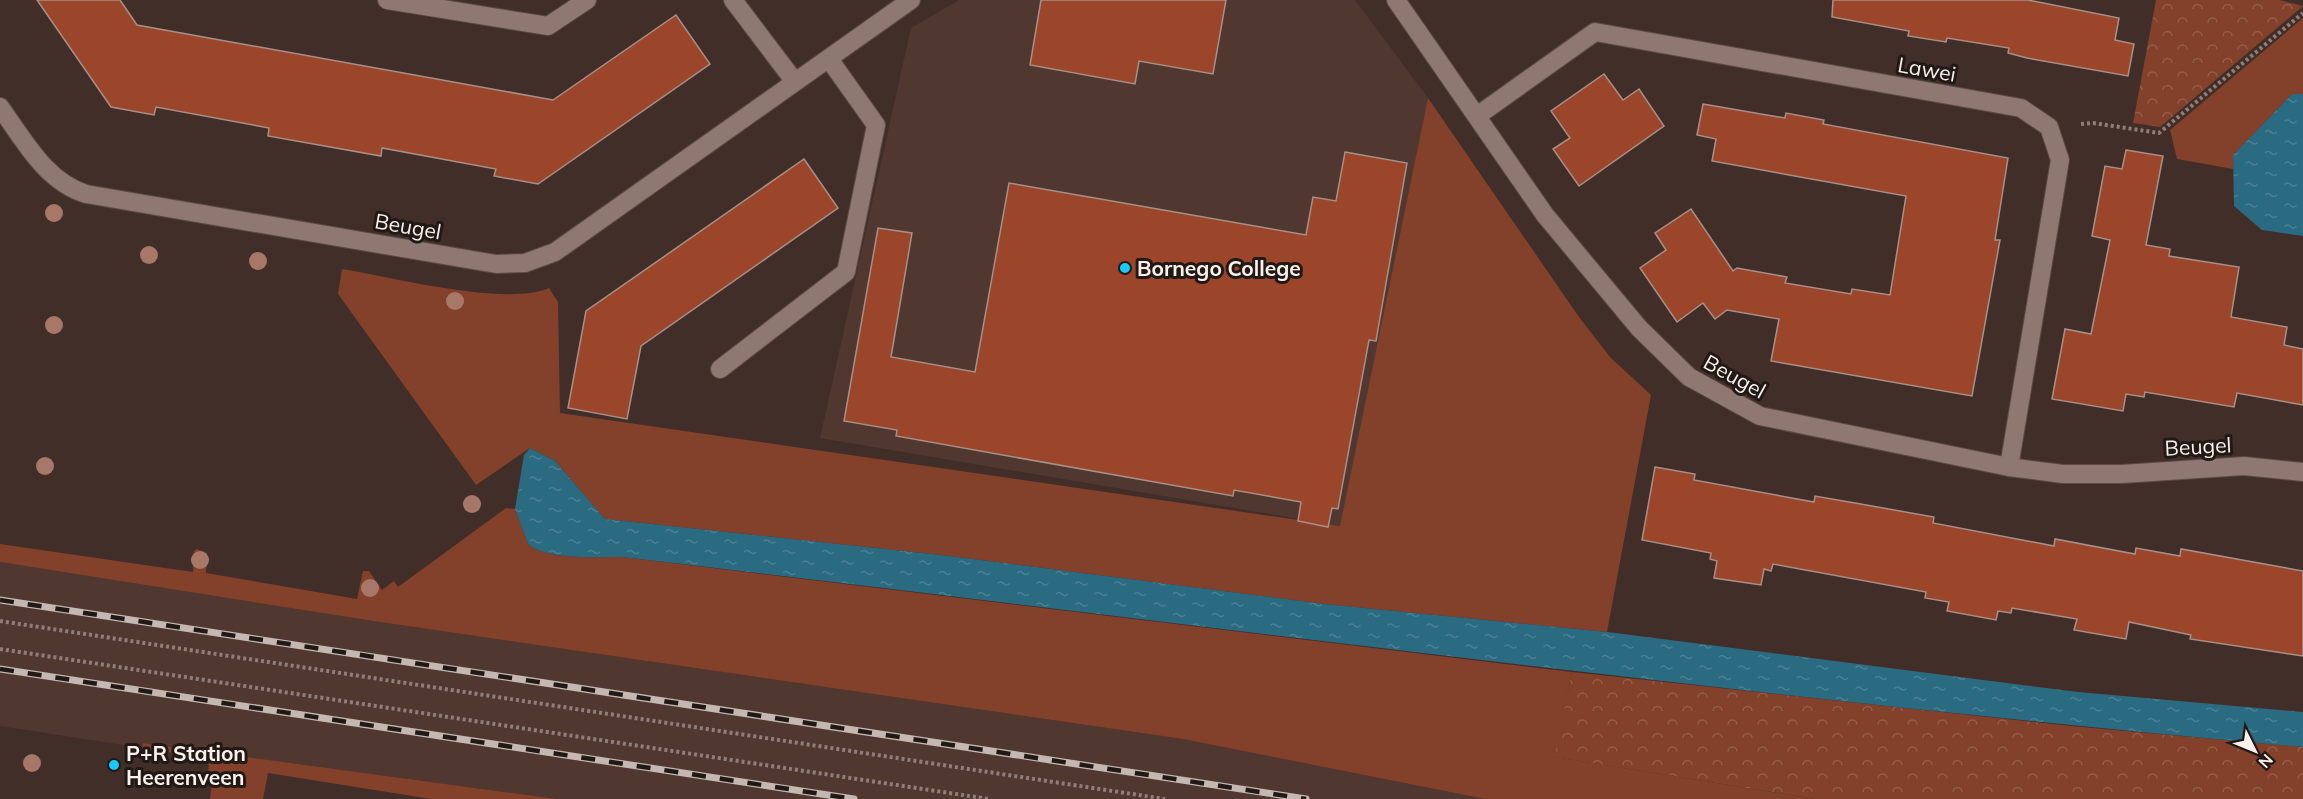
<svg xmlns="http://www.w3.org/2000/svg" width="2303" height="799" viewBox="0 0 2303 799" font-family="Mulish,sans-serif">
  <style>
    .built { fill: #503830 }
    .green { fill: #83402b }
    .forest { fill: url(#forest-crowns) }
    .water { fill: url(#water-ripples) }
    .building { fill: #9b462b; stroke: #a79089; stroke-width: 1.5 }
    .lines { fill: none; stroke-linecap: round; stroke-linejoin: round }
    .minor-casing { stroke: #5a4a46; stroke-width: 20 }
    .path { stroke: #8f7f7a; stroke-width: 4; stroke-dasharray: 3 3; stroke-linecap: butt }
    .minor { stroke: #8e7871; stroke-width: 18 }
    .rail-casing { stroke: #c5b7b2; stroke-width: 7 }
    .rail { stroke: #211916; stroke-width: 4.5; stroke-dasharray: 14; stroke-linecap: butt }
    .tree { fill: #a77767 }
    .poi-dot { fill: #17cafb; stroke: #211916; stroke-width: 2 }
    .labels { text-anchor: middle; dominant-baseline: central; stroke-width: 6; stroke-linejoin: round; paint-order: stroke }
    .street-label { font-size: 21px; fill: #fcf0ec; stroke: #211916 }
    .poi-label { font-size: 21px; font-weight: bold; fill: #fcf0ec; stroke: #211916; text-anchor: start }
  </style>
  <defs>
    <pattern id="forest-crowns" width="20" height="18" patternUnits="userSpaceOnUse" patternTransform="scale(1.5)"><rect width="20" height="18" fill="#83402b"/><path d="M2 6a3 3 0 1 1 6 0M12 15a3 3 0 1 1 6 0" fill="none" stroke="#955c4a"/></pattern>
    <pattern id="water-ripples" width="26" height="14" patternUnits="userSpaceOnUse" patternTransform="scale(1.5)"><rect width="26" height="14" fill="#2b6b81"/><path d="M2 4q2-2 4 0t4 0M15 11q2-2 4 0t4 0" fill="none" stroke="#4b8093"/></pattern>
  </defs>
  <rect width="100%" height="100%" fill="#412e28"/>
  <path class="built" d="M 959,0 L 1355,0 L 1428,98 L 1341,526 L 820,438 L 911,28 Z
    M 0,562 L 373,621 L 1183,739 L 1485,799 L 557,799 L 144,743 L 143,748 L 0,726 Z"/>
  <path class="green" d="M 2303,18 L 2303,94 L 2292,94 L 2233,155 L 2233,169 L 2177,159 L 2170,130 Z
    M 1428,98 L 1579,317 L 1610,357 L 1651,395 L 1607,632 L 1324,604 L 941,555 L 605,519 L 555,461 L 530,448 L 476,485 L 338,294 L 342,269 C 392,277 506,307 549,288 L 558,302 L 560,413 L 1340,526 Z
    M 506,508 L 515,509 L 528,544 C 545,560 598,557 622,557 L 1572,672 L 1555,757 L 1815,799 L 1485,799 L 1183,739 L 373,621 L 0,562 L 0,544 L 193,572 L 194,551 L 197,549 L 207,553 L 206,573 L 357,599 L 363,571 L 369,571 L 382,590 L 394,581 L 398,587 Z
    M 143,743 L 557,799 L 431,799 L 268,773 L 263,799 L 210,799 L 212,782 L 208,777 L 209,759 L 143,748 Z"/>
  <path class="forest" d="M 2156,0 L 2279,0 L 2303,6 L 2160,127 L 2133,123 Z
    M 1572,672 L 2071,726 L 2303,747 L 2303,799 L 1815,799 L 1554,757 Z"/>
  <path class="water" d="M 2292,94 L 2303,94 L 2303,236 L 2262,230 L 2234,206 L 2233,155 Z
    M 530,448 L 555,461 L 605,519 L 941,555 L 1324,604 L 1607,632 L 2078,692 L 2303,712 L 2303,747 C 1741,697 1182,622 622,557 C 598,557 545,560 528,544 L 515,509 L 524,455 Z"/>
  <path class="building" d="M 37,0 L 120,0 L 137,25 L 553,100 L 676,15 L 710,64 L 538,184 L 494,176 L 496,169 L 382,148 L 381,156 L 268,136 L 269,128 L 156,107 L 154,115 L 111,107 Z
    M 1041,0 L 1226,0 L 1213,74 L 1139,61 L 1135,84 L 1030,65 Z
    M 1833,0 L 2028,0 L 2119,18 L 2115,40 L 2134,44 L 2128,76 L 2027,58 L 2008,53 L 2009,48 L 1947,38 L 1946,42 L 1908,36 L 1909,31 L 1832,17 Z
    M 1604,74 L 1623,100 L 1639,89 L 1664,126 L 1579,186 L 1553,149 L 1570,138 L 1551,111 Z
    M 1703,104 L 1785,118 L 1786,113 L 1824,120 L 1823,124 L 2008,158 L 1995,240 L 2000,240 L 1972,396 L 1771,361 L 1779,319 L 1727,310 L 1715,319 L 1703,303 L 1677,322 L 1640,268 L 1666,250 L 1655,233 L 1691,209 L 1733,271 L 1737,268 L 1787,277 L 1785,283 L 1851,294 L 1852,289 L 1890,295 L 1906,196 L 1712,161 L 1716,139 L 1697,135 Z
    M 2126,150 L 2163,156 L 2146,245 L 2170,249 L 2169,256 L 2239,267 L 2231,317 L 2287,327 L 2284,345 L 2303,349 L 2303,405 L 2237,393 L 2234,407 L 2145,392 L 2144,397 L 2126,394 L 2123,411 L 2052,399 L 2065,329 L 2091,334 L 2110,240 L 2092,236 L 2105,166 L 2122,169 Z
    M 1345,152 L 1407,163 L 1376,341 L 1369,340 L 1338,509 L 1332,508 L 1328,527 L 1298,521 L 1301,502 L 1234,490 L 1233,496 L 896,436 L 897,430 L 844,421 L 878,228 L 912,233 L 891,357 L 975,372 L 1009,183 L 1306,235 L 1313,197 L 1336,201 Z
    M 804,159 L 838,208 L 641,346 L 627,419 L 568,408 L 586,311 Z
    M 1655,467 L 1695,474 L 1694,480 L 1814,502 L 1815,496 L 1855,503 L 1934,517 L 1933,523 L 2054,546 L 2055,539 L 2135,554 L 2136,548 L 2180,556 L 2181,549 L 2303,571 L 2303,656 L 2190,639 L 2191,635 L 2129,622 L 2126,639 L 2074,630 L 2077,619 L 2012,608 L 2011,613 L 1998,611 L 1996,620 L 1947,611 L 1949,602 L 1925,598 L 1926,592 L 1773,564 L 1771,571 L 1764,569 L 1761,585 L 1714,578 L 1717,561 L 1710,559 L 1711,553 L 1642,540 Z"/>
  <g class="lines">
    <defs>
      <path id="minor" d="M 387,0 L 548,26 L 587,0
        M 733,0 L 795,82
        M 1396,0 L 1545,215 L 1639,328 L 1689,377 L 1760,416 L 2009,467 L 2063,474 L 2122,474 L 2244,466 L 2303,472
        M 0,107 C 24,140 45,181 86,194 L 496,264 L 525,263 L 555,252 L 911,0
        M 1477,116 L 1595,32 L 2021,108 L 2049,127 L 2060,160 L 2009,467
        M 720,369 L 846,272 L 876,125 L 829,59"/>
    </defs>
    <use href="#minor" class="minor-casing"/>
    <path class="path" d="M 2081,124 L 2093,123 L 2159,133 L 2303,13
      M 0,621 L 1165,799
      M 0,649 L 989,799"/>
    <use href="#minor" class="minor"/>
    <defs>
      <path id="rail" d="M 0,600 L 1306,799
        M 0,669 L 854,799"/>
    </defs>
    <use href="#rail" class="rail-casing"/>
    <use href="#rail" class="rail"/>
  </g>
  <g class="tree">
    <circle cx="54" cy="213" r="9"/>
    <circle cx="149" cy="255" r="9"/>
    <circle cx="258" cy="261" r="9"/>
    <circle cx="455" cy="301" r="9"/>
    <circle cx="54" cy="325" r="9"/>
    <circle cx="45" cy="466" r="9"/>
    <circle cx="472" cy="504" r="9"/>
    <circle cx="200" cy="560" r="9"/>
    <circle cx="370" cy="588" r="9"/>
    <circle cx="32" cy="763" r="9"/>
  </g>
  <g class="poi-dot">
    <circle cx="1125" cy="268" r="6"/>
    <circle cx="114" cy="765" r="6"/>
  </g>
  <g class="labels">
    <g class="street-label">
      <text transform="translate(1927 69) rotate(10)">Lawei</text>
      <text transform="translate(408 226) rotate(10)">Beugel</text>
      <text transform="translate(1735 376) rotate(29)">Beugel</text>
      <text transform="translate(2198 446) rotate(-3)">Beugel</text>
    </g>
    <g class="poi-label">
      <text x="1137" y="268">Bornego College</text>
      <text x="126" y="753">P+R Station<tspan x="126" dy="24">Heerenveen</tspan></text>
    </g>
  </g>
  <g transform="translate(2255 751) rotate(133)" stroke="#211916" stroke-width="4.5" paint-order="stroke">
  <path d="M0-4.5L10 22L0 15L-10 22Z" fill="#fcf0ec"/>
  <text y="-9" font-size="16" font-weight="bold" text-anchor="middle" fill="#fcf0ec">N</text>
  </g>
</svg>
